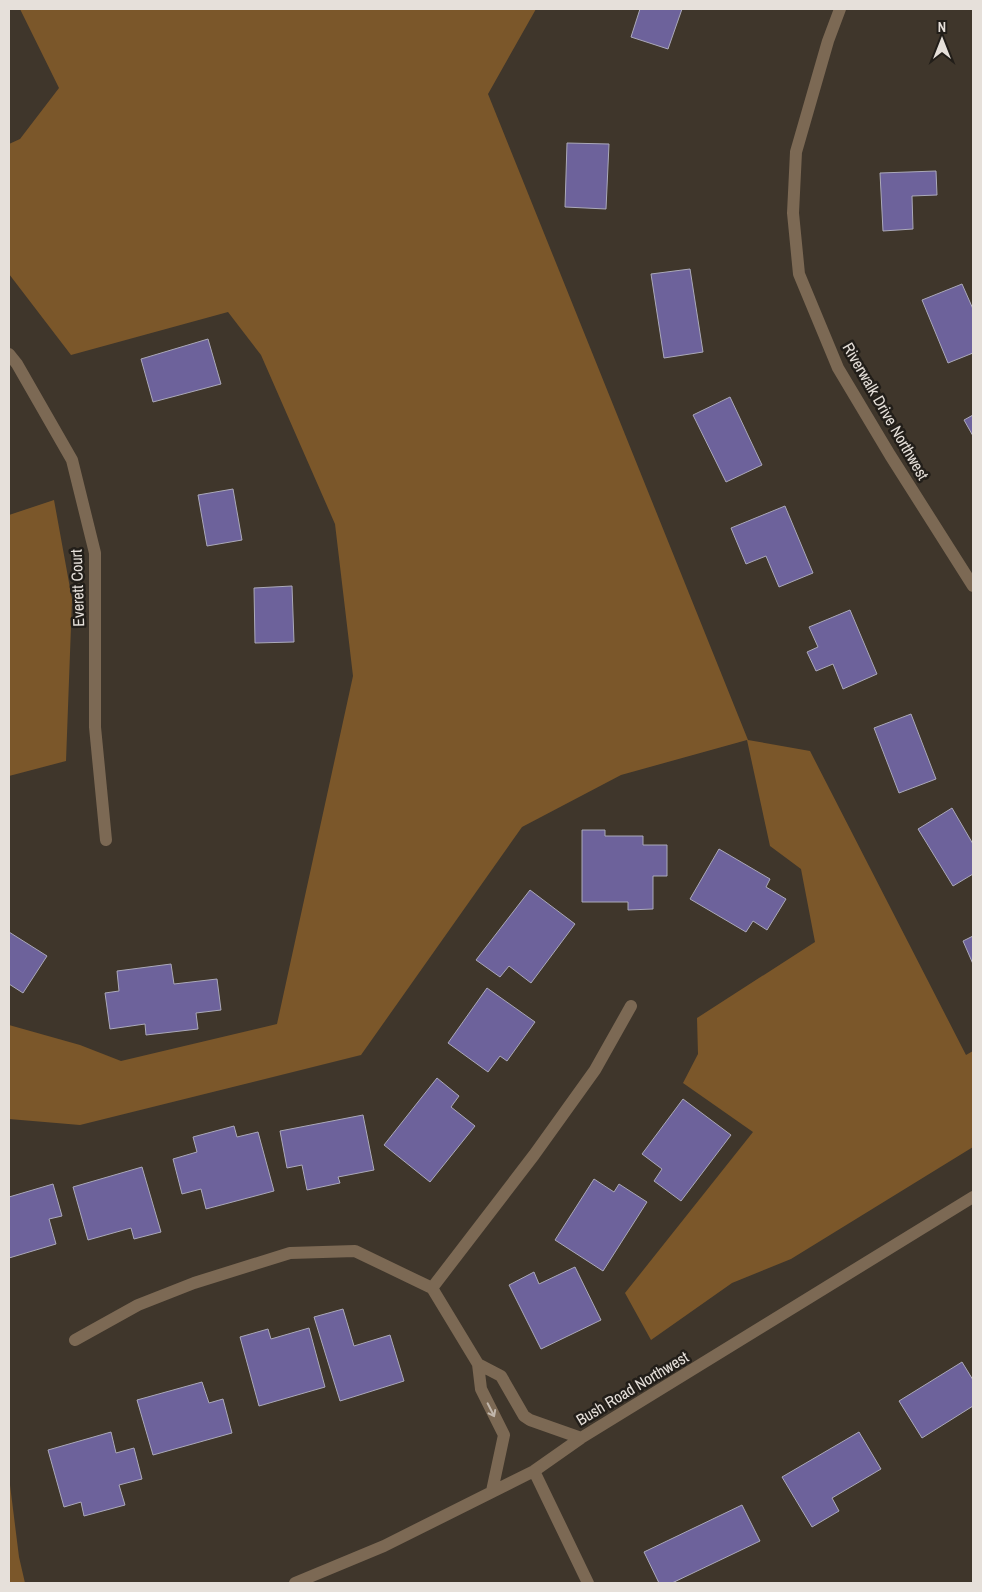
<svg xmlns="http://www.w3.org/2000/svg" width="982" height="1592" viewBox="0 0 982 1592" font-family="'Archivo Narrow',sans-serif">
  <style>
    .green { fill: #7b572a }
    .building { fill: #6d629b; stroke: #aba9b9 }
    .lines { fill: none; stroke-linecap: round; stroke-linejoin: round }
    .minor { stroke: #7c6954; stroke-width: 12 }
    .oneway { stroke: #c1b6ab }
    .labels { text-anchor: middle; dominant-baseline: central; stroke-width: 5; stroke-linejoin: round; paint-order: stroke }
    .street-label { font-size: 16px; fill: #e6e0da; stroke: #221e19 }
  </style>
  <rect width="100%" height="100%" fill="#3f362b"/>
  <path class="green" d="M 20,9 L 536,9 L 488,94 L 748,740 L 810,751 L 966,1055 L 973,1051 L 973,1147 L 791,1259 L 732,1283 L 651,1340 L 625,1293 L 753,1132 L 683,1083 L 698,1054 L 697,1018 L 815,942 L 801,869 L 770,846 L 747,740 L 621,775 L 522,827 L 361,1055 L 80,1125 L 9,1119 L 9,1025 L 80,1045 L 121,1061 L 277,1024 L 353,676 L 335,524 L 261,355 L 228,312 L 71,355 L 9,274 L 9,144 L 20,139 L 59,88 Z
    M 54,500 L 72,599 L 66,761 L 9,776 L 9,515 Z
    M 9,1477 L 19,1557 L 25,1583 L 9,1583 Z"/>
  <path class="building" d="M 640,9 L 682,9 L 668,49 L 631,37 Z
    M 567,143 L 609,144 L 606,209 L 565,207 Z
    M 936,171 L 937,195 L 912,196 L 913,229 L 883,231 L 880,173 Z
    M 690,269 L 703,352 L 664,358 L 651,274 Z
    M 962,284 L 973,309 L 973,353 L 948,363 L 922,300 Z
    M 208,339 L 221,384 L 153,402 L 141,359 Z
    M 730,397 L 762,465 L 726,482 L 693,415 Z
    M 973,415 L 973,436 L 964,420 Z
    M 233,489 L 242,540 L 207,546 L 198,495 Z
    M 785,506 L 813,573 L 779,587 L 766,556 L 746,564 L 731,528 Z
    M 292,586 L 294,642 L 255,643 L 254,588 Z
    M 850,610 L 877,674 L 843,689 L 833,664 L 816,671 L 807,652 L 818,647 L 809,627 Z
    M 911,714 L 936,779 L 899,793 L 874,728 Z
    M 952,808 L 973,844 L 973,874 L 953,886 L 918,829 Z
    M 582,830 L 605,830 L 605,836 L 643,836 L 643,845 L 667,845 L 667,876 L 653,876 L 653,909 L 628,910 L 628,902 L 582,902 Z
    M 719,849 L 770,879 L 766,887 L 786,899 L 767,930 L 753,921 L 746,932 L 690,899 Z
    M 530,890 L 575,924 L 531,983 L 509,966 L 500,977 L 476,960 Z
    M 9,932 L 47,956 L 23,993 L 9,984 Z
    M 973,936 L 973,964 L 963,941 Z
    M 171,964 L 174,984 L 217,979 L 221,1010 L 196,1013 L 198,1029 L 146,1035 L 145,1024 L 110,1029 L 105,993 L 119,991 L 117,971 Z
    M 487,988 L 535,1022 L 507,1061 L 500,1056 L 488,1072 L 448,1043 Z
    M 437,1078 L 459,1096 L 451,1107 L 475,1126 L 430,1182 L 384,1145 Z
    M 683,1099 L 731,1135 L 681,1201 L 654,1181 L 662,1169 L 642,1154 Z
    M 363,1115 L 374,1170 L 338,1177 L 340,1183 L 307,1190 L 302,1165 L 287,1168 L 280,1131 Z
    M 234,1126 L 237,1137 L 258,1132 L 274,1191 L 206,1209 L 201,1189 L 182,1194 L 173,1159 L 197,1152 L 193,1137 Z
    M 142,1167 L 161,1232 L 134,1239 L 131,1228 L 88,1240 L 73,1187 Z
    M 594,1179 L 614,1192 L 619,1184 L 647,1202 L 603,1271 L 555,1240 Z
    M 53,1184 L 62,1216 L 49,1219 L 56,1244 L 9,1258 L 9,1197 Z
    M 575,1267 L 601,1320 L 541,1349 L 509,1285 L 534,1272 L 539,1284 Z
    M 343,1309 L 354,1346 L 390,1335 L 404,1381 L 340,1401 L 314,1317 Z
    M 309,1328 L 325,1387 L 259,1406 L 240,1337 L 268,1329 L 271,1339 Z
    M 962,1362 L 973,1380 L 973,1406 L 922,1438 L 899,1401 Z
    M 202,1382 L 209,1403 L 223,1399 L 232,1433 L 153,1455 L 137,1400 Z
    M 111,1432 L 116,1453 L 134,1448 L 142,1479 L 119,1485 L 125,1505 L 84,1516 L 81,1502 L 64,1507 L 48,1450 Z
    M 859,1432 L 881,1469 L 832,1498 L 839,1511 L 812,1527 L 782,1477 Z
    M 742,1505 L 760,1541 L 672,1583 L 659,1583 L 644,1552 Z"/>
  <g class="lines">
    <path class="minor" d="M 840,9 L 828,41 L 796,152 L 793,213 L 799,274 L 838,368 L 890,455 L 973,586
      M 9,354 L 17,364 L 72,460 L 95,553 L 95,727 L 106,840
      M 432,1288 L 534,1155 L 595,1070 L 631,1006
      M 75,1340 L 138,1305 L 194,1283 L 290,1253 L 355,1251 L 432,1288 L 478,1364 L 481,1389 L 504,1435 L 492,1491
      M 478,1364 L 501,1376 L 524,1416 L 530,1420 L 581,1438
      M 534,1471 L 588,1583
      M 295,1583 L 384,1546 L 534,1471 L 581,1438 L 973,1197"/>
  </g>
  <defs><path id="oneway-shaft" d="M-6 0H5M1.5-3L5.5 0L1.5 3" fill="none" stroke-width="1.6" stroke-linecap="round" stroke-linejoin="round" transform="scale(1.25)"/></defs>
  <use class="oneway" href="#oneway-shaft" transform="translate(491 1410) rotate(63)"/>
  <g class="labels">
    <g class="street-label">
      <text transform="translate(886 411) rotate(60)">Riverwalk Drive Northwest</text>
      <text transform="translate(77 588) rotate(-92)">Everett Court</text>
      <text transform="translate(632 1388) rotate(-31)">Bush Road Northwest</text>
    </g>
  </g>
  <rect width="982" height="1592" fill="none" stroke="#e6e0da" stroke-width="20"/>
  <g transform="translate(942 40)" stroke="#221e19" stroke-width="4" paint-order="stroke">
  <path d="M0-4L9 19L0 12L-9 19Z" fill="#e6e0da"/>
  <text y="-8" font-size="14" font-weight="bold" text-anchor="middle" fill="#e6e0da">N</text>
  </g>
</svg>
